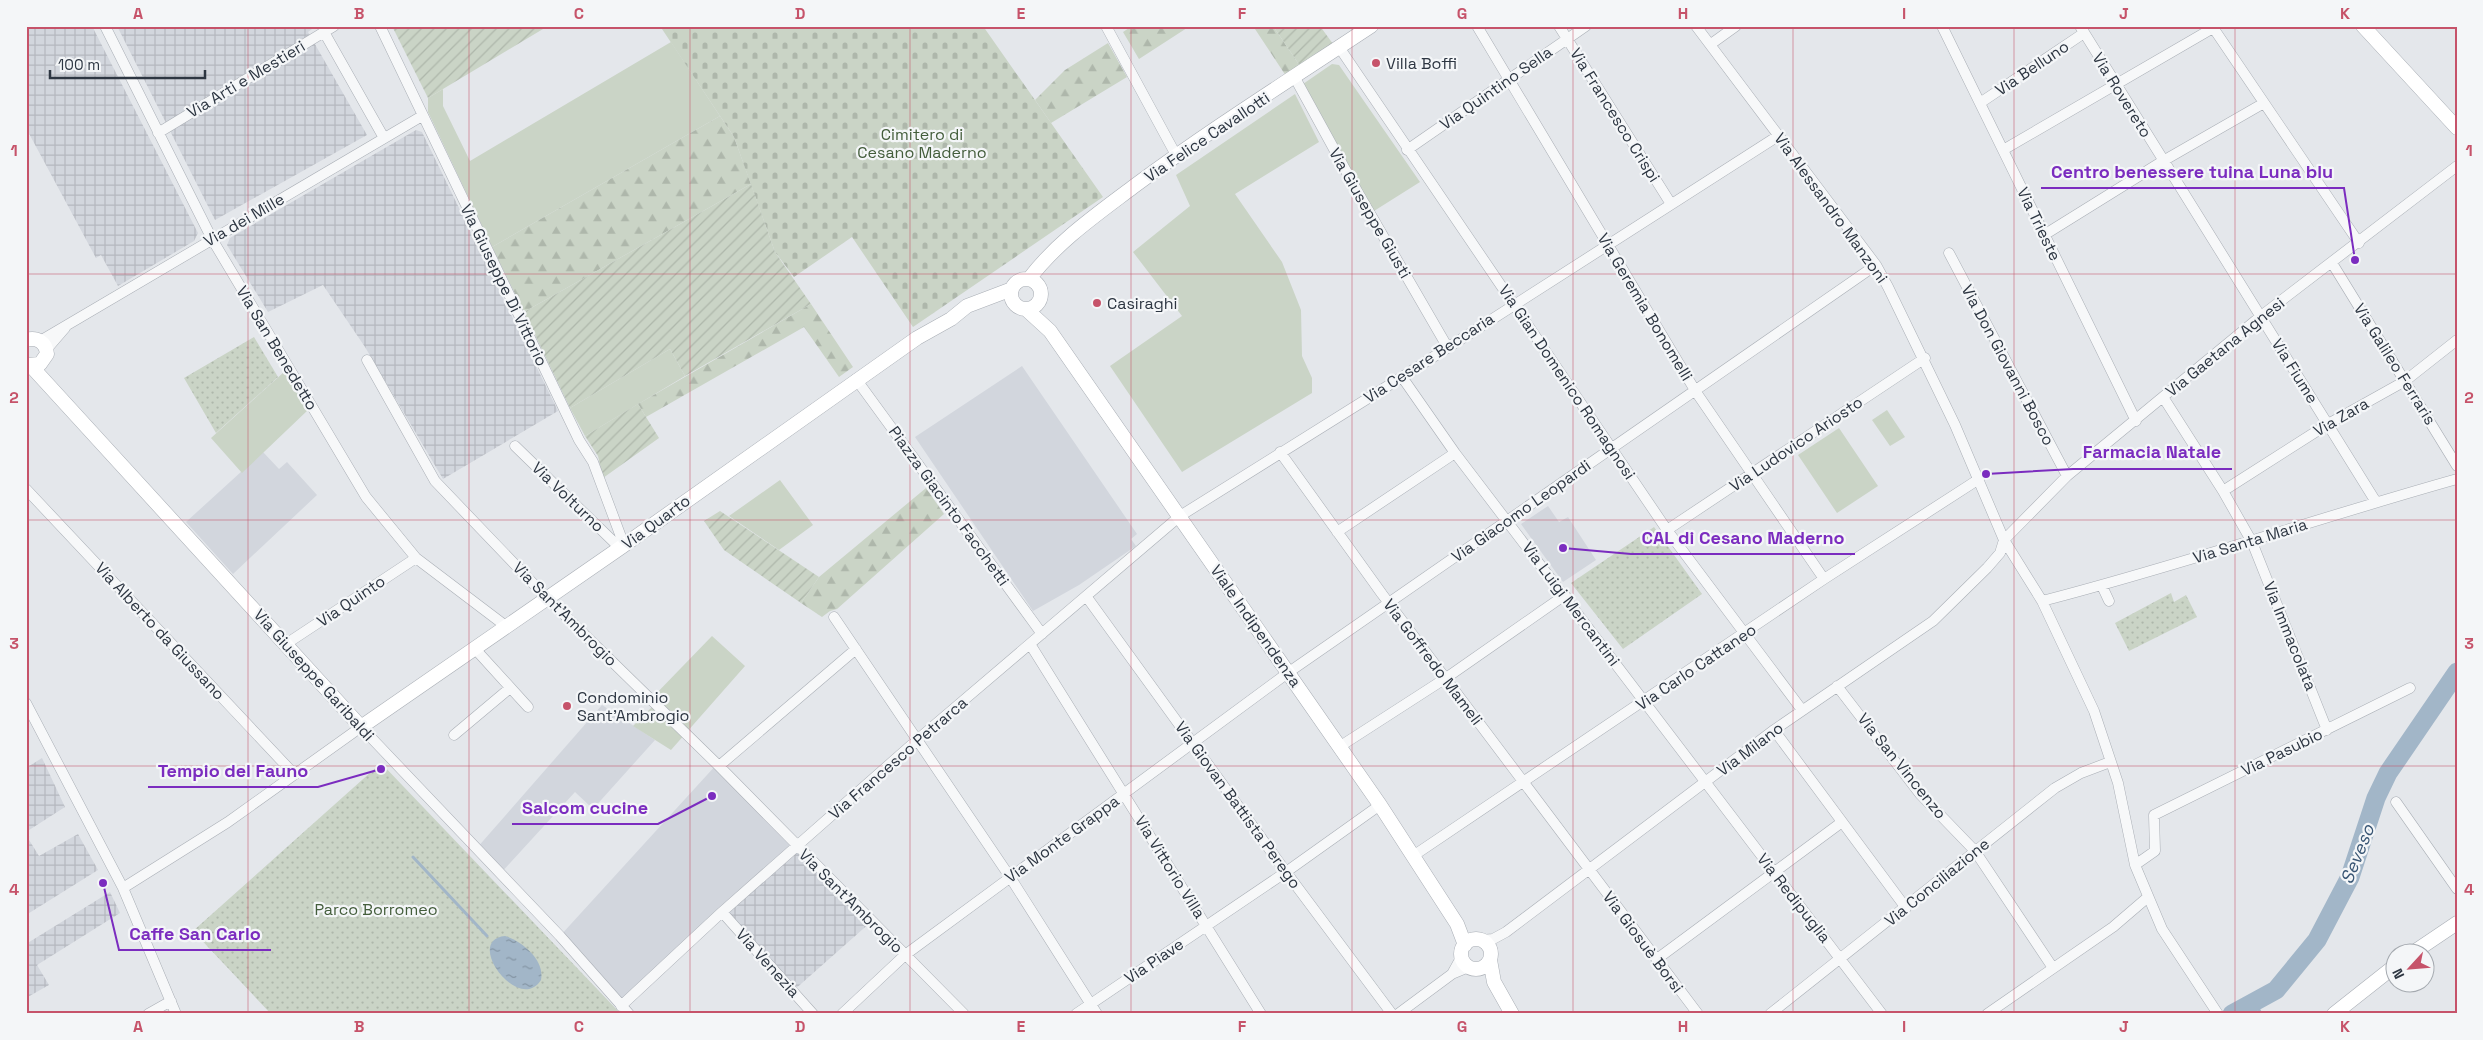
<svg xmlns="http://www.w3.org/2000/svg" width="2483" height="1040" viewBox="0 0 2483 1040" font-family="'Space Grotesk',sans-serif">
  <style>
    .built { fill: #d2d6dd }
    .industrial { fill: url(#industrial-grid) }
    .grass { fill: #cad4c6 }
    .forest { fill: url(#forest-firs) }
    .cemetery { fill: url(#cemetery-stones) }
    .park { fill: url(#park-dots) }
    .garden { fill: url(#garden-furrows) }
    .water { fill: url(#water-ripples) }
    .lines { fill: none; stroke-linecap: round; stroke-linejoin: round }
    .stream { stroke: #a2b6c8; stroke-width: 3 }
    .river { stroke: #a2b6c8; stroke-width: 19 }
    .street-casing { stroke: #a9aeb5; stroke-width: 11 }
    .secondary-casing { stroke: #a9aeb5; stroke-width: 15 }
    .street { stroke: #f7f8f9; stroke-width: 10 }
    .secondary { stroke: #fff; stroke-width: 14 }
    .grid { fill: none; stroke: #c6536a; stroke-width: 1; stroke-opacity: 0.55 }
    .poi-dot { fill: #c6536a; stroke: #f4f6f8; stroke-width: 2 }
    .labels { text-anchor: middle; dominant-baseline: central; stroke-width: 4.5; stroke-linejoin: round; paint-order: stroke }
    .poi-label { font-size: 16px; fill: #2d3642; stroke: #f4f6f8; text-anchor: start }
    .street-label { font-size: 16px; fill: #2d3642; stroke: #f4f6f8 }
    .park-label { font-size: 16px; fill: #435d3b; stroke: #f4f6f8 }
    .water-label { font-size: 18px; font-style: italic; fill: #395674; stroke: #f4f6f8 }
    .leader { fill: none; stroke: #7b2cbf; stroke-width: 2 }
    .callout-dot { fill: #7b2cbf; stroke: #f4f6f8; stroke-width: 2 }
    .callout-label { font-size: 18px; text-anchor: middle; font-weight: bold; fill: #7b2cbf; stroke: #f4f6f8; stroke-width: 4.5; stroke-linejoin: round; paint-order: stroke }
    .neatline { fill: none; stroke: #c6536a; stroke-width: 2 }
    .grid-label { font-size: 16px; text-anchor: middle; font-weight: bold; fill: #c6536a }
  </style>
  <defs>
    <pattern id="industrial-grid" width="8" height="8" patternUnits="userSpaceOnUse" patternTransform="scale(1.25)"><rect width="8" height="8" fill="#d2d6dd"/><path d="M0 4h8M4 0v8" fill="none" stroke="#b5b8bf"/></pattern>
    <pattern id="forest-firs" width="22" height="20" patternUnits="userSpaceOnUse" patternTransform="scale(1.25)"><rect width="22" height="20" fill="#cad4c6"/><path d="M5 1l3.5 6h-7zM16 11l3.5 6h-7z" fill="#aeb7ab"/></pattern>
    <pattern id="cemetery-stones" width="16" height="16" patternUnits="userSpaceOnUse" patternTransform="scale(1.25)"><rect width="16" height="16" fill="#cad4c6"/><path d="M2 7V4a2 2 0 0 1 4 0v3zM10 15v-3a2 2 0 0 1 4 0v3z" fill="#aeb7ab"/></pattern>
    <pattern id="park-dots" width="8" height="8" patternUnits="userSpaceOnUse" patternTransform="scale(1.25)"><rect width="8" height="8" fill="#cad4c6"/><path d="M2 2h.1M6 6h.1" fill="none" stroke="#aeb7ab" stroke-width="1.8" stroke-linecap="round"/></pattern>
    <pattern id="garden-furrows" width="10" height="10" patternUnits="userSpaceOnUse" patternTransform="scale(1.25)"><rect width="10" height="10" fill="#cad4c6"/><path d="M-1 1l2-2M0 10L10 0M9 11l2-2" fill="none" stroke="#aeb7ab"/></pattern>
    <pattern id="water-ripples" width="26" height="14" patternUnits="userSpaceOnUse" patternTransform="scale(1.25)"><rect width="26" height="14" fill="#a2b6c8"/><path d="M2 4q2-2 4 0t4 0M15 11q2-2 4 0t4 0" fill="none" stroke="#8495a4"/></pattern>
  </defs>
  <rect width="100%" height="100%" fill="#e4e7eb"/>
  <path class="built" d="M 1022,366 L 1137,534 L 1131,539 L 1136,546 L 1079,585 L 1033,611 L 915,437 Z
    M 263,452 L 279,469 L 287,462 L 317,495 L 233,574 L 186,522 Z
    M 1548,506 L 1559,522 L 1568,517 L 1596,560 L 1563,582 L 1521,524 Z
    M 602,705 L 655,740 L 593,809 L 575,792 L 500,874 L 476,849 Z
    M 717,764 L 797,846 L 621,1006 L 560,936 Z"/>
  <path class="industrial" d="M 26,26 L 92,26 L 198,233 L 194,241 L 118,286 L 101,255 L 96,258 L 26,128 Z
    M 117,26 L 316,26 L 308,32 L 367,135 L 215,220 Z
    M 416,130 L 422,132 L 558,411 L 443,479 L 365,347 L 323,285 L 268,312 L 227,245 L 230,238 Z
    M 42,758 L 65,807 L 26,832 L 26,768 Z
    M 78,834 L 98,870 L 26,915 L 26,835 L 39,856 Z
    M 797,846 L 872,921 L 793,991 L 722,912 Z
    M 110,892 L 120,913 L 37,965 L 49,985 L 26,998 L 26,944 Z"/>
  <path class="grass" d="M 671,42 L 720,116 L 492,247 L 428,112 L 428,98 L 443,89 L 443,106 L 470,161 Z
    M 1332,64 L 1339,65 L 1420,182 L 1374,211 L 1303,84 Z
    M 1295,94 L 1319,142 L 1235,194 L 1282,262 L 1301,310 L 1302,356 L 1312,378 L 1312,393 L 1182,472 L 1110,366 L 1182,316 L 1133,252 L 1190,206 L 1176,175 Z
    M 670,349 L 685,376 L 585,436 L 570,408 Z
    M 284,372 L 308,410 L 242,473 L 211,438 Z
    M 1887,410 L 1905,437 L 1890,446 L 1872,420 Z
    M 1839,428 L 1878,486 L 1837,513 L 1798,455 Z
    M 780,480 L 813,525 L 779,550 L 729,516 Z
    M 712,636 L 745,666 L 671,750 L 633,726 L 655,704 L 650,700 Z"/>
  <path class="forest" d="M 1132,26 L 1190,26 L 1139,59 L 1123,32 Z
    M 1253,26 L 1273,26 L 1300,66 L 1286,76 Z
    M 1108,43 L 1127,77 L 1051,123 L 1035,100 L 1065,70 Z
    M 720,116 L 734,137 L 751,184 L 524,312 L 492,247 Z
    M 811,304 L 853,367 L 839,377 L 804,327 L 646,417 L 638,404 Z
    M 926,488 L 944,514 L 837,609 L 830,611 L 822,617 L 801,603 L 819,577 Z"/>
  <path class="cemetery" d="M 660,26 L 983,26 L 1103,197 L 913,327 L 852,237 L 794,277 L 775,252 L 734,137 Z"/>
  <path class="park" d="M 254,337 L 278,377 L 216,433 L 184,378 Z
    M 1654,527 L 1702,594 L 1623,649 L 1571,583 Z
    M 2171,593 L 2174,602 L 2186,595 L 2197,617 L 2129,651 L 2115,623 Z
    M 381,763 L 621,1014 L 271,1014 L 193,931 Z"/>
  <path class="garden" d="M 392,26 L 548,26 L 428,98 Z
    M 1273,26 L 1320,26 L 1333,44 L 1300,66 Z
    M 751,184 L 775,252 L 811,304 L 685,376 L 670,349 L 570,408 L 524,312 Z
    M 638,404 L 659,438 L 603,478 L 598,456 L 585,436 Z
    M 720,511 L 819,577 L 801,603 L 724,550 L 704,521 Z"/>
  <path class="water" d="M 505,936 C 522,941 545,960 541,980 C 519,1015 463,940 505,936 Z"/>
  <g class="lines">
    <path class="stream" d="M 413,857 L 487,936
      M 2255,1003 L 2260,1012"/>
    <path class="river" d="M 2232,1014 L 2276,990 L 2317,940 L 2350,877 L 2376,798 L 2388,773 L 2457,672"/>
    <defs>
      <path id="street" d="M 105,26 L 212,239 L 366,497 L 416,558 L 507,627
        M 380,26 L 579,440 L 593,462 L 624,545
        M 1106,26 L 1176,155
        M 1477,26 L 1696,392 L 1824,579
        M 1559,26 L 1671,204
        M 1696,26 L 1876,265 L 1888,287 L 1955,425 L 2004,540 L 2042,601 L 2094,711 L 2118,783 L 2135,865 L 2162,929 L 2218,1014
        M 1942,26 L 2136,421
        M 2080,26 L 2376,502
        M 2212,26 L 2359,243
        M 324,32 L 384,138
        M 1711,44 L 1736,26
        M 1339,47 L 1667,530 L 1802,710
        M 1295,78 L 1357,191 L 1448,348
        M 1980,103 L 2084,33
        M 158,133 L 334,26
        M 1407,150 L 1586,26
        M 2003,150 L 2213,28
        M 2044,235 L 2163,161 L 2264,103
        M 1949,253 L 2067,476
        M 2332,263 L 2457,466
        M 40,341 L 422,116
        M 46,350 L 65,328
        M 367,360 L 435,481 L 547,598 L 719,766 L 964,1014
        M 1402,377 L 1455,453 L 1882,1014
        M 856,379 L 1042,634
        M 2163,397 L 2223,491 L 2252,542 L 2327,730
        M 515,446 L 620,548
        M 1280,452 L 1382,594 L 1698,1014
        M 26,489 L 294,774
        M 2223,491 L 2328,424 L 2405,381 L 2457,340
        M 1667,530 L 1925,358
        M 1337,532 L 1455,453
        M 2102,586 L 2109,601
        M 1086,596 L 1286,872 L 1392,1014
        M 2042,601 C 2182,565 2318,518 2457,479
        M 834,617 L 1010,877 L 1097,1014
        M 286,644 L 416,558
        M 1030,644 L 1261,1014
        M 477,651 L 528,707
        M 1837,686 L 1920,794 L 1975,851 L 2053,968
        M 26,703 L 123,888 L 176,1014
        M 1774,730 L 1906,908
        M 454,735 L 510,688
        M 1339,747 L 1446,678 L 1565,595
        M 719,766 L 856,649
        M 2396,802 L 2457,889
        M 1413,856 L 1824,579 L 1979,479
        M 2135,865 L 2155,851 L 2154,815 L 2410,688
        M 123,888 L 228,822 L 361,727 L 560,936 L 629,1014
        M 722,912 L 813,1014
        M 1481,940 L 1493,939 L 1506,932 L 1774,730 L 1933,621 L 1987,568 L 2000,553 L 2004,540 L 2067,476 L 2261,316 L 2457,166
        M 1657,959 L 1842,822
        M 1452,974 L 1469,967
        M 621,1006 L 722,912 L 917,740 L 1180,516 L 1402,377 L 1778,136
        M 148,1014 L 171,1001
        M 842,1014 L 905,955 L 1289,672 L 1876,265
        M 1076,1014 L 1286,872 L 1380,805
        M 1398,1014 L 1452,974 L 1462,956
        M 1770,1014 L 2055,788 L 2081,773 L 2110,762
        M 1987,1014 L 2113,927 L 2148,897"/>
      <path id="secondary" d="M 2363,26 L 2457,128
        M1011 294a15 15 0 1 1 30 0a15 15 0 1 1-30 0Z
        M 1029,279 C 1057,242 1096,215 1133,187 C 1210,130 1291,79 1371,26
        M 1027,310 L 1050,331 L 1380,805 L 1457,924 L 1465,945
        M 26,340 C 37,337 46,342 47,354 L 40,364 L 26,365
        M 31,366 L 361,727 L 620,548 L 917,338 L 951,319 L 967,306 L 1012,289
        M1461 954a15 15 0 1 1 30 0a15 15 0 1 1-30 0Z
        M 2414,952 L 2457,923
        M 1490,960 L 1494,982 L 1512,1014
        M 2334,1014 L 2396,965"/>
    </defs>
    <use href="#street" class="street-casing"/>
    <use href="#secondary" class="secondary-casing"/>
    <use href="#street" class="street"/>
    <use href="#secondary" class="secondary"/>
  </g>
  <path class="grid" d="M 248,26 L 248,1014M 469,26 L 469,1014M 690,26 L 690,1014M 910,26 L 910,1014M 1131,26 L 1131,1014M 1352,26 L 1352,1014M 1573,26 L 1573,1014M 1793,26 L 1793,1014M 2014,26 L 2014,1014M 2235,26 L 2235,1014M 26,274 L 2457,274M 26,520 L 2457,520M 26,766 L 2457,766"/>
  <g class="poi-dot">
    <circle cx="1376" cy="63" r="5"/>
    <circle cx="1097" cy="303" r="5"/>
    <circle cx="567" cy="706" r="5"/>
  </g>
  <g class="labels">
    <g class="poi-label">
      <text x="1386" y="63">Villa Boffi</text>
      <text x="1107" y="303">Casiraghi</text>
      <text x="577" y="697">Condominio<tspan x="577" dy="18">Sant'Ambrogio</tspan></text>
    </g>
    <g class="street-label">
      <text transform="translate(2032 68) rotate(-34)">Via Belluno</text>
      <text transform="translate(246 79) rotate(-31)">Via Arti e Mestieri</text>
      <text transform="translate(1496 88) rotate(-35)">Via Quintino Sella</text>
      <text transform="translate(2122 95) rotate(58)">Via Rovereto</text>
      <text transform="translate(1615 115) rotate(58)">Via Francesco Crispi</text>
      <text transform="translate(1207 137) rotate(-34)">Via Felice Cavallotti</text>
      <text transform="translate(1831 208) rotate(54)">Via Alessandro Manzoni</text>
      <text transform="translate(1370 213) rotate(60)">Via Giuseppe Giusti</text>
      <text transform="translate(244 220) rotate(-30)">Via dei Mille</text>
      <text transform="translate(2039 224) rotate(64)">Via Trieste</text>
      <text transform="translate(504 285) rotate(64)">Via Giuseppe Di Vittorio</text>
      <text transform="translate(1645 307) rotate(59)">Via Geremia Bonomelli</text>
      <text transform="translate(2225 347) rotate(-39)">Via Gaetana Agnesi</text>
      <text transform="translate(277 348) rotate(59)">Via San Benedetto</text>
      <text transform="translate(1429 358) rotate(-33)">Via Cesare Beccaria</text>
      <text transform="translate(2395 364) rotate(58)">Via Galileo Ferraris</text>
      <text transform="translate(2008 365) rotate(62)">Via Don Giovanni Bosco</text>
      <text transform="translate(2295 371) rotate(58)">Via Fiume</text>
      <text transform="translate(1567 382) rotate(56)">Via Gian Domenico Romagnosi</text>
      <text transform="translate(2341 417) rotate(-30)">Via Zara</text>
      <text transform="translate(1796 444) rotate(-34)">Via Ludovico Ariosto</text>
      <text transform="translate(568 497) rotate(44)">Via Volturno</text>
      <text transform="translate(949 506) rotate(54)">Piazza Giacinto Facchetti</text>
      <text transform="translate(1521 511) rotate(-35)">Via Giacomo Leopardi</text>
      <text transform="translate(656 522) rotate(-36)">Via Quarto</text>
      <text transform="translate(2250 541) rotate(-17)">Via Santa Maria</text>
      <text transform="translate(351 601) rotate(-34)">Via Quinto</text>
      <text transform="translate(1571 604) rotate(53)">Via Luigi Mercantini</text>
      <text transform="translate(565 614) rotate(45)">Via Sant'Ambrogio</text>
      <text transform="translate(1256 626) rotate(55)">Viale Indipendenza</text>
      <text transform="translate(160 631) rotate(47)">Via Alberto da Giussano</text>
      <text transform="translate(2290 636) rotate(68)">Via Immacolata</text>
      <text transform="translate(1433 662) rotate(53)">Via Goffredo Mameli</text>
      <text transform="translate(1696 667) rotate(-34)">Via Carlo Cattaneo</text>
      <text transform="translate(314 675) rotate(48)">Via Giuseppe Garibaldi</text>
      <text transform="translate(1750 749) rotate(-37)">Via Milano</text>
      <text transform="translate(2282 752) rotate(-26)">Via Pasubio</text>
      <text transform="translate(898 758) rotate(-41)">Via Francesco Petrarca</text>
      <text transform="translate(1902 766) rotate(51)">Via San Vincenzo</text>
      <text transform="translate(1238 805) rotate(54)">Via Giovan Battista Perego</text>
      <text transform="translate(1062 839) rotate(-36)">Via Monte Grappa</text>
      <text transform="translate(1170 867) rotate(58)">Via Vittorio Villa</text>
      <text transform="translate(1937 882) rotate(-39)">Via Conciliazione</text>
      <text transform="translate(1794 898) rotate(52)">Via Redipuglia</text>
      <text transform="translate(851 901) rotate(45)">Via Sant'Ambrogio</text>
      <text transform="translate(1643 942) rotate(53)">Via Giosuè Borsi</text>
      <text transform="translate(1154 961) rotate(-34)">Via Piave</text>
      <text transform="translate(768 963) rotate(48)">Via Venezia</text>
    </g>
    <g class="park-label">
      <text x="922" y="134">Cimitero di<tspan x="922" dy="18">Cesano Maderno</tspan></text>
      <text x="376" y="909">Parco Borromeo</text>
    </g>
    <g class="water-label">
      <text transform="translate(2357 854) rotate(-68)">Seveso</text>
    </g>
  </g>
  <path class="leader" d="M2355 260L2344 188H2041M1986 474L2073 469H2232M1563 548L1631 554H1855M381 769L318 787H148M712 796L658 824H512M103 883L119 950H271"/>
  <g class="callout-dot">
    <circle cx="2355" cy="260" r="5"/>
    <circle cx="1986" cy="474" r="5"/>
    <circle cx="1563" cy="548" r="5"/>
    <circle cx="381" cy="769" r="5"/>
    <circle cx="712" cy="796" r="5"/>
    <circle cx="103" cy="883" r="5"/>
  </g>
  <g class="callout-label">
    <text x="2192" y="178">Centro benessere tuina Luna blu</text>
    <text x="2152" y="458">Farmacia Natale</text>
    <text x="1743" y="544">CAL di Cesano Maderno</text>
    <text x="233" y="777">Tempio del Fauno</text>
    <text x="585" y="814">Salcom cucine</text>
    <text x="195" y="940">Caffe San Carlo</text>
  </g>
  <rect width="2483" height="1040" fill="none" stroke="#f4f6f8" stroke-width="55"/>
  <g transform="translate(2410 968) rotate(244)"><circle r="24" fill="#f4f6f8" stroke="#a4a9af"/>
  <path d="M0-4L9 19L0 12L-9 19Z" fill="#c6536a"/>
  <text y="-8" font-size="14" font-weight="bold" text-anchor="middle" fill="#2d3642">N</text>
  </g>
  <path d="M50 70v8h155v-8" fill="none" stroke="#2d3642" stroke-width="2.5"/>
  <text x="58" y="70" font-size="15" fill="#2d3642" stroke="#f4f6f8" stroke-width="4" paint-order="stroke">100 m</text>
  <rect x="28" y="28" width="2428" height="984" class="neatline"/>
  <g class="grid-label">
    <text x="138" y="19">A</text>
    <text x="359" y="19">B</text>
    <text x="579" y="19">C</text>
    <text x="800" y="19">D</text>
    <text x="1021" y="19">E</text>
    <text x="1242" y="19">F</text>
    <text x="1462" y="19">G</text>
    <text x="1683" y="19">H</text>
    <text x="1904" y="19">I</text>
    <text x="2124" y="19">J</text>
    <text x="2345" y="19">K</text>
    <text x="14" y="156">1</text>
    <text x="2469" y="156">1</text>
    <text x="14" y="403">2</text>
    <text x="2469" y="403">2</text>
    <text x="14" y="649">3</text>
    <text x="2469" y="649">3</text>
    <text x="14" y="895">4</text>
    <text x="2469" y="895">4</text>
    <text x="138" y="1032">A</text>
    <text x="359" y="1032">B</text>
    <text x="579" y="1032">C</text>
    <text x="800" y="1032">D</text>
    <text x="1021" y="1032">E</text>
    <text x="1242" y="1032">F</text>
    <text x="1462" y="1032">G</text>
    <text x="1683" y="1032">H</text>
    <text x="1904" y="1032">I</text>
    <text x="2124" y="1032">J</text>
    <text x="2345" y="1032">K</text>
  </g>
</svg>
